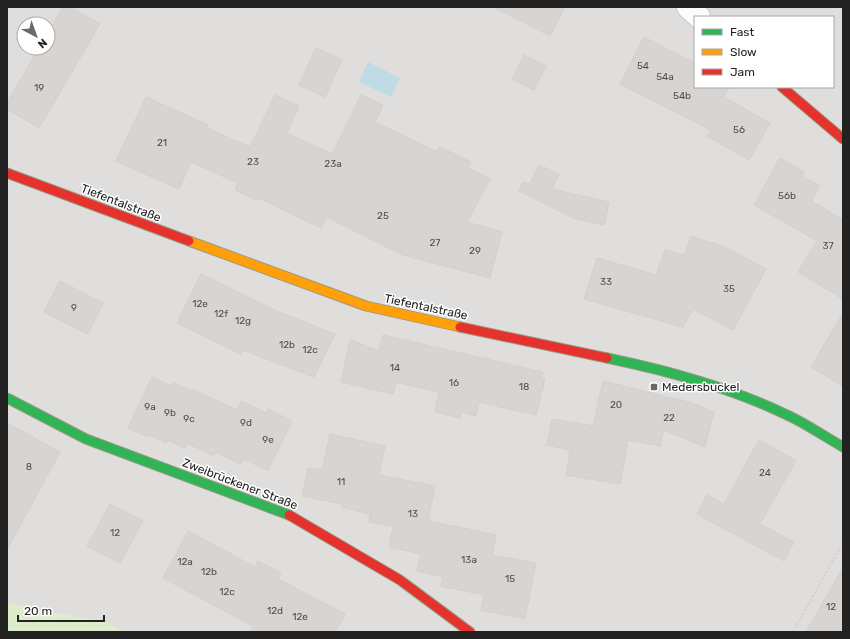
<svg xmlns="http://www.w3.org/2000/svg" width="850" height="639" viewBox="0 0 850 639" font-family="Rubik,sans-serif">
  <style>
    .residential { fill: #dfdedc; fill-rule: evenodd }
    .grass { fill: #ddeccb }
    .water { fill: #bfdbe3 }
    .building { fill: #d7d4d2; stroke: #d3d0cc }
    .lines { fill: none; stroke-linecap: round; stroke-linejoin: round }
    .street-casing { stroke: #c9c8c7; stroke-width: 24 }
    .fast-casing { stroke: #999a82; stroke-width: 11 }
    .slow-casing { stroke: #999a82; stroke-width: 11 }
    .jam-casing { stroke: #999a82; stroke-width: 11 }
    .path { stroke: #dccecd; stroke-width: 2.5; stroke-dasharray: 2 2; stroke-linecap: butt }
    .street { stroke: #fdfcfc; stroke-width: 22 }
    .fast { stroke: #30b455; stroke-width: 9 }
    .slow { stroke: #ff9f0a; stroke-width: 9 }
    .jam { stroke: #e5322d; stroke-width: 9 }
    .poi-dot { fill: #6a6968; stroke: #fff; stroke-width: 1.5 }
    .labels { text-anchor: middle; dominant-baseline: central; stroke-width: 3; stroke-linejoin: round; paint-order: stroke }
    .number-label { font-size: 10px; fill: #4f4e4e }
    .street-label { font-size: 12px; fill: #222; stroke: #fff }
    .poi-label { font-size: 12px; fill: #222; stroke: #fff; text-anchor: start }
  </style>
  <rect width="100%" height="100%" fill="#f0eeeb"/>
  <path class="residential" d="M 7,7 L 843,7 L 843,632 L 7,632 ZM 695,17 L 833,17 L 833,87 L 695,87 ZM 24,24 L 48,24 L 48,48 L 24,48 Z"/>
  <path class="grass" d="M 7,603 L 105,622 L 124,632 L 7,632 Z"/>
  <path class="water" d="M 368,62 L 400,78 L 391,97 L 359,82 Z"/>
  <path class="building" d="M 63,7 L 70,7 L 100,24 L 39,128 L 7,109 L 7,103 L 39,48 L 48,48 L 48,33 Z
    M 493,7 L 565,7 L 550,36 Z
    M 644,37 L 695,63 L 695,87 L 729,87 L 724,97 L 770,123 L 749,160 L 707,136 L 711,130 L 620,84 Z
    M 316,48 L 342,60 L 325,97 L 299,85 Z
    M 524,55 L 546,66 L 534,90 L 512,79 Z
    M 275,95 L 299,106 L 287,133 L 332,154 L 361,95 L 383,105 L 375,122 L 437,152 L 440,147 L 471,162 L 468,168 L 490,179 L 467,222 L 502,232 L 490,278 L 403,255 L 327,217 L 321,228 L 257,197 L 256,200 L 235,190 L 238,183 L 191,162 L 179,189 L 116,161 L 146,97 L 208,125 L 207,128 L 250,147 Z
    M 780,158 L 804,172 L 802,176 L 820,186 L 812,201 L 843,220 L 843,299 L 798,272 L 817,241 L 754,205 Z
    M 539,165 L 559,174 L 552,189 L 609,202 L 604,225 L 573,218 L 519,191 L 523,182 L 530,184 Z
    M 691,236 L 725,247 L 766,269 L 733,330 L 693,309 L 683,327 L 584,299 L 597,258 L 656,275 L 665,250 L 684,255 Z
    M 201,274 L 281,313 L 335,334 L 314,377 L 243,350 L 241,354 L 177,323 Z
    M 60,281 L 103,303 L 88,334 L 44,312 Z
    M 843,313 L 843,386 L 811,367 Z
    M 383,335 L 543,372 L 541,378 L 545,379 L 536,415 L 479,402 L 476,416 L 461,412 L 460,418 L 435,412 L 439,392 L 396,382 L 393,394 L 341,382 L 350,340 L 379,351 Z
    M 152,377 L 172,386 L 174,383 L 191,391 L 192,389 L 237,410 L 241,401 L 266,413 L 268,409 L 292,421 L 268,471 L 244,459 L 241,464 L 216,452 L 214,456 L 187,443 L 185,448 L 168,440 L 166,443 L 149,434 L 148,437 L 128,428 Z
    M 603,381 L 692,403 L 714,412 L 705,447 L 664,430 L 660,446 L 628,440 L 620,484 L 566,475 L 570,450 L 547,445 L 552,419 L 593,426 Z
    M 7,423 L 60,452 L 7,550 Z
    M 330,434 L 385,446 L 379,475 L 435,486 L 428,521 L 496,535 L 492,555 L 536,563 L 525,619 L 481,610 L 484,595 L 441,586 L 443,577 L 417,571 L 421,554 L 389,547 L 393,526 L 369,522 L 370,514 L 341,507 L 342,504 L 302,496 L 308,468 L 322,470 Z
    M 759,440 L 796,461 L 760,524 L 794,542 L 784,561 L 697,514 L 707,495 L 724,504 Z
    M 110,504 L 143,521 L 120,563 L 87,546 Z
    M 188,531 L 255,567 L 258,561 L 281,573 L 278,579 L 345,614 L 335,632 L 250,632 L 253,626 L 163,578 Z
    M 843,568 L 843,632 L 806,632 Z"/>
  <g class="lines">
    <defs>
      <path id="street" d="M 688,7 L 699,17"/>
      <path id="fast" d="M 607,358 C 669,371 728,387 785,414 C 805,423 824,436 843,447
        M 7,398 L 86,439 L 289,515"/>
      <path id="slow" d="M 189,241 L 366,306 L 460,327"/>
      <path id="jam" d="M 782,87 L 843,139
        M 7,173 L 189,241
        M 460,327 L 607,358
        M 289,515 L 400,580 L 470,632"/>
    </defs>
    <use href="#street" class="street-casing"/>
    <use href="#fast" class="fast-casing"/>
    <use href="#slow" class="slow-casing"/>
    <use href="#jam" class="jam-casing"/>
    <path class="path" d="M 793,632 L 843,542"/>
    <use href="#street" class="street"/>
    <use href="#fast" class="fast"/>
    <use href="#slow" class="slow"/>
    <use href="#jam" class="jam"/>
  </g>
  <rect class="poi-dot" x="650" y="383" width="8" height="8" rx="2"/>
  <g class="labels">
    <g class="number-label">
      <text x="643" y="66">54</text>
      <text x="665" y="77">54a</text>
      <text x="39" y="88">19</text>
      <text x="682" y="96">54b</text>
      <text x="739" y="130">56</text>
      <text x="162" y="143">21</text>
      <text x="253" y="162">23</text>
      <text x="333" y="164">23a</text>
      <text x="787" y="196">56b</text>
      <text x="383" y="216">25</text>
      <text x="435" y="243">27</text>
      <text x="828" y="246">37</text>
      <text x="475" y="251">29</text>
      <text x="606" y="282">33</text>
      <text x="729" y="289">35</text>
      <text x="200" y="304">12e</text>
      <text x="74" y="308">9</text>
      <text x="221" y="314">12f</text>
      <text x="243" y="321">12g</text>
      <text x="287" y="345">12b</text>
      <text x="310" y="350">12c</text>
      <text x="395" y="368">14</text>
      <text x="454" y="383">16</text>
      <text x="524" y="387">18</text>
      <text x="616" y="405">20</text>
      <text x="150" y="407">9a</text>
      <text x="170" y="413">9b</text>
      <text x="669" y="418">22</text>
      <text x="189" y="419">9c</text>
      <text x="246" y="423">9d</text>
      <text x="268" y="440">9e</text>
      <text x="29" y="467">8</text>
      <text x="765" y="473">24</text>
      <text x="341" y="482">11</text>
      <text x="413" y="514">13</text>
      <text x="115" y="533">12</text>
      <text x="469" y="560">13a</text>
      <text x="185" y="562">12a</text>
      <text x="209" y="572">12b</text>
      <text x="510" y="579">15</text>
      <text x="227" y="592">12c</text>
      <text x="831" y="607">12</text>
      <text x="275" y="611">12d</text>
      <text x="300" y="617">12e</text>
    </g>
    <g class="street-label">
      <text transform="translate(121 203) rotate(21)">Tiefentalstraße</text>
      <text transform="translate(426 307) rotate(12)">Tiefentalstraße</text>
      <text transform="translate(240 484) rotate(21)">Zweibrückener Straße</text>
    </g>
    <g class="poi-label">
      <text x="662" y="387">Medersbuckel</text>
    </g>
  </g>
  <rect width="850" height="639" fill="none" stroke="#222222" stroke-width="16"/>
  <rect x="694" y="16" width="140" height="72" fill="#ffffff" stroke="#a7a7a7"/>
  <rect x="702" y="29" width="20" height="6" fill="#30b455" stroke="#a7a7a7"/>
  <text x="730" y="36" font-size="12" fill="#222222">Fast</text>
  <rect x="702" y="49" width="20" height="6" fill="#ff9f0a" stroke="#a7a7a7"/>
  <text x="730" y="56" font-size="12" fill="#222222">Slow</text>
  <rect x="702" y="69" width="20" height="6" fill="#e5322d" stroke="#a7a7a7"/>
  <text x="730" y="76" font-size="12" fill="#222222">Jam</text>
  <g transform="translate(36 36) rotate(139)"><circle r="19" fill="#ffffff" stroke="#a7a7a7"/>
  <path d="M0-3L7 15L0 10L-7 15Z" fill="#6a6968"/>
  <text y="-6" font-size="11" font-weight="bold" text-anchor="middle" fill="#222222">N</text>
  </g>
  <path d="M18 615v6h86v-6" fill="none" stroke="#222222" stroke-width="2"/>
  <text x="24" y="615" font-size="12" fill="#222222" stroke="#ffffff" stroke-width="3" paint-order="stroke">20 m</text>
</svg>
